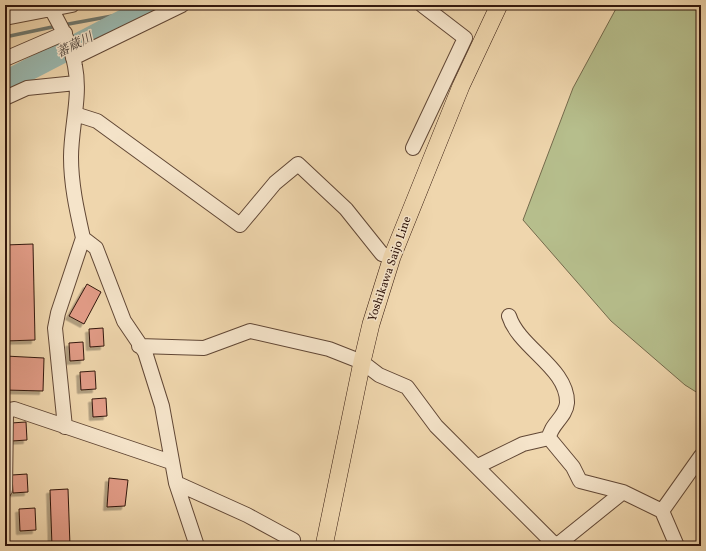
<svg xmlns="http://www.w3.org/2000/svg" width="706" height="551" viewBox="0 0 706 551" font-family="Vollkorn,'Noto Serif JP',serif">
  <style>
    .green { fill: #b6be8c; stroke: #746a4c }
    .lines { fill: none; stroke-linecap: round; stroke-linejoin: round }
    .stream { stroke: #70786e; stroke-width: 3.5 }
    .river { stroke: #9ab8af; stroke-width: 22 }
    .building { fill: #e29c87; stroke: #32170d; filter: url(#shadow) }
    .minor-casing { stroke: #614735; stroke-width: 16 }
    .major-casing { stroke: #32170d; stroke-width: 18 }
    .minor { stroke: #f5e4ca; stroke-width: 14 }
    .major { stroke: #efd6ad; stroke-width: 17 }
    .labels { text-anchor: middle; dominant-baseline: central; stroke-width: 3; stroke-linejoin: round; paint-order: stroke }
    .street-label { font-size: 12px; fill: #32170d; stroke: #f5e4ca }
    .water-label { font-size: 13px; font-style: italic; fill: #51473e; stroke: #f5e4ca }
  </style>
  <defs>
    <filter id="shadow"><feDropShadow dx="-3.5" dy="3.5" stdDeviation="0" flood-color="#0004"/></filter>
  </defs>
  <rect width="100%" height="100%" fill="#efd6ad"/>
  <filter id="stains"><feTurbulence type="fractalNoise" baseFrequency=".005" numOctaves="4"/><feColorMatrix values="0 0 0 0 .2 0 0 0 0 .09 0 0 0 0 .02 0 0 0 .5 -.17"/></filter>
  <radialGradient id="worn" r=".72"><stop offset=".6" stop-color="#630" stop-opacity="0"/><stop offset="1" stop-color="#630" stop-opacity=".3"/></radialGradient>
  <path class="green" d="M 618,5 L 701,5 L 701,395 L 685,385 L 611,321 L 523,220 L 573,88 Z"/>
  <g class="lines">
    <path class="stream" d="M 63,25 L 145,10
      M 5,37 L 57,26"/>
    <path class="river" d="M 5,82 L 153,5"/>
  </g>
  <path class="building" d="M 33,244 L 35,340 L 5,341 L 5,245 Z
    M 87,284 L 101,292 L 84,324 L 69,316 Z
    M 103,328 L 104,346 L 90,347 L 89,329 Z
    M 83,342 L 84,360 L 70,361 L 69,343 Z
    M 5,356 L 44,358 L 43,391 L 5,390 Z
    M 95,371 L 96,389 L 81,390 L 80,372 Z
    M 106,398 L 107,416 L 93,417 L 92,399 Z
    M 26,422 L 27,440 L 12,441 L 11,423 Z
    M 27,474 L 28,492 L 13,493 L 12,475 Z
    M 109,478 L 128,480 L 125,506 L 107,507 Z
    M 68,489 L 70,546 L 52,546 L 50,490 Z
    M 35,508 L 36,530 L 20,531 L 19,509 Z"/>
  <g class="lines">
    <defs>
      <path id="minor" d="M 49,5 C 60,25 71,43 75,66 C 81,96 71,127 71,157 C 71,185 77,211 83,238 L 96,248 L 124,321 L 145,352 L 162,406 L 176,483 L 197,546
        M 5,18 L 72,5
        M 73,58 L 182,5
        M 5,59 L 65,33
        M 5,98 L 27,88 L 76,83
        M 75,114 L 97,121 L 240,225 L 275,183 L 298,164 L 346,209 L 382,254 L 392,257
        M 413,148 L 465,38 L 422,5
        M 509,316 C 519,348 568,368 567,403 C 566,417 550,425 549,438
        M 139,346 L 204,348 L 250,331 L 329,349 L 362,362 L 379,375 L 407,387 L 436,426 L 556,546
        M 65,427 L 55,328 L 58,313 L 83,238
        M 478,466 L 523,444 L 549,438 L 573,467 L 580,481 L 623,492 L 662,511 L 677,546
        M 176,483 L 247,515 L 293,540 L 293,546
        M 5,490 L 6,415 L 9,410 L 14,409 L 171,462
        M 662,511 L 701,456
        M 556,546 L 623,492"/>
      <path id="major" d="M 324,546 L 362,362 L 371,324 L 392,257 L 461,86 L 499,5"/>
    </defs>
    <use href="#minor" class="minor-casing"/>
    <use href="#major" class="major-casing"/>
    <use href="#minor" class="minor"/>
    <use href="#major" class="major"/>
  </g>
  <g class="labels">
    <g class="street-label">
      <text transform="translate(390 269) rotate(-71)">Yoshikawa Saijo Line</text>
    </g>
    <g class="water-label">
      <text transform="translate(75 46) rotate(-27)">蕃蔵川</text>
    </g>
  </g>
  <rect width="706" height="551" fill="none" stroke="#efd6ad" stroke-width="20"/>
  <rect x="6" y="6" width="694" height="539" fill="none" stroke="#32170d" stroke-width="2"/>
  <rect x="10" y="10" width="686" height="531" fill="none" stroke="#32170d"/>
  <rect width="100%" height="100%" filter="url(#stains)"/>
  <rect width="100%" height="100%" fill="url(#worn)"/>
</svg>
